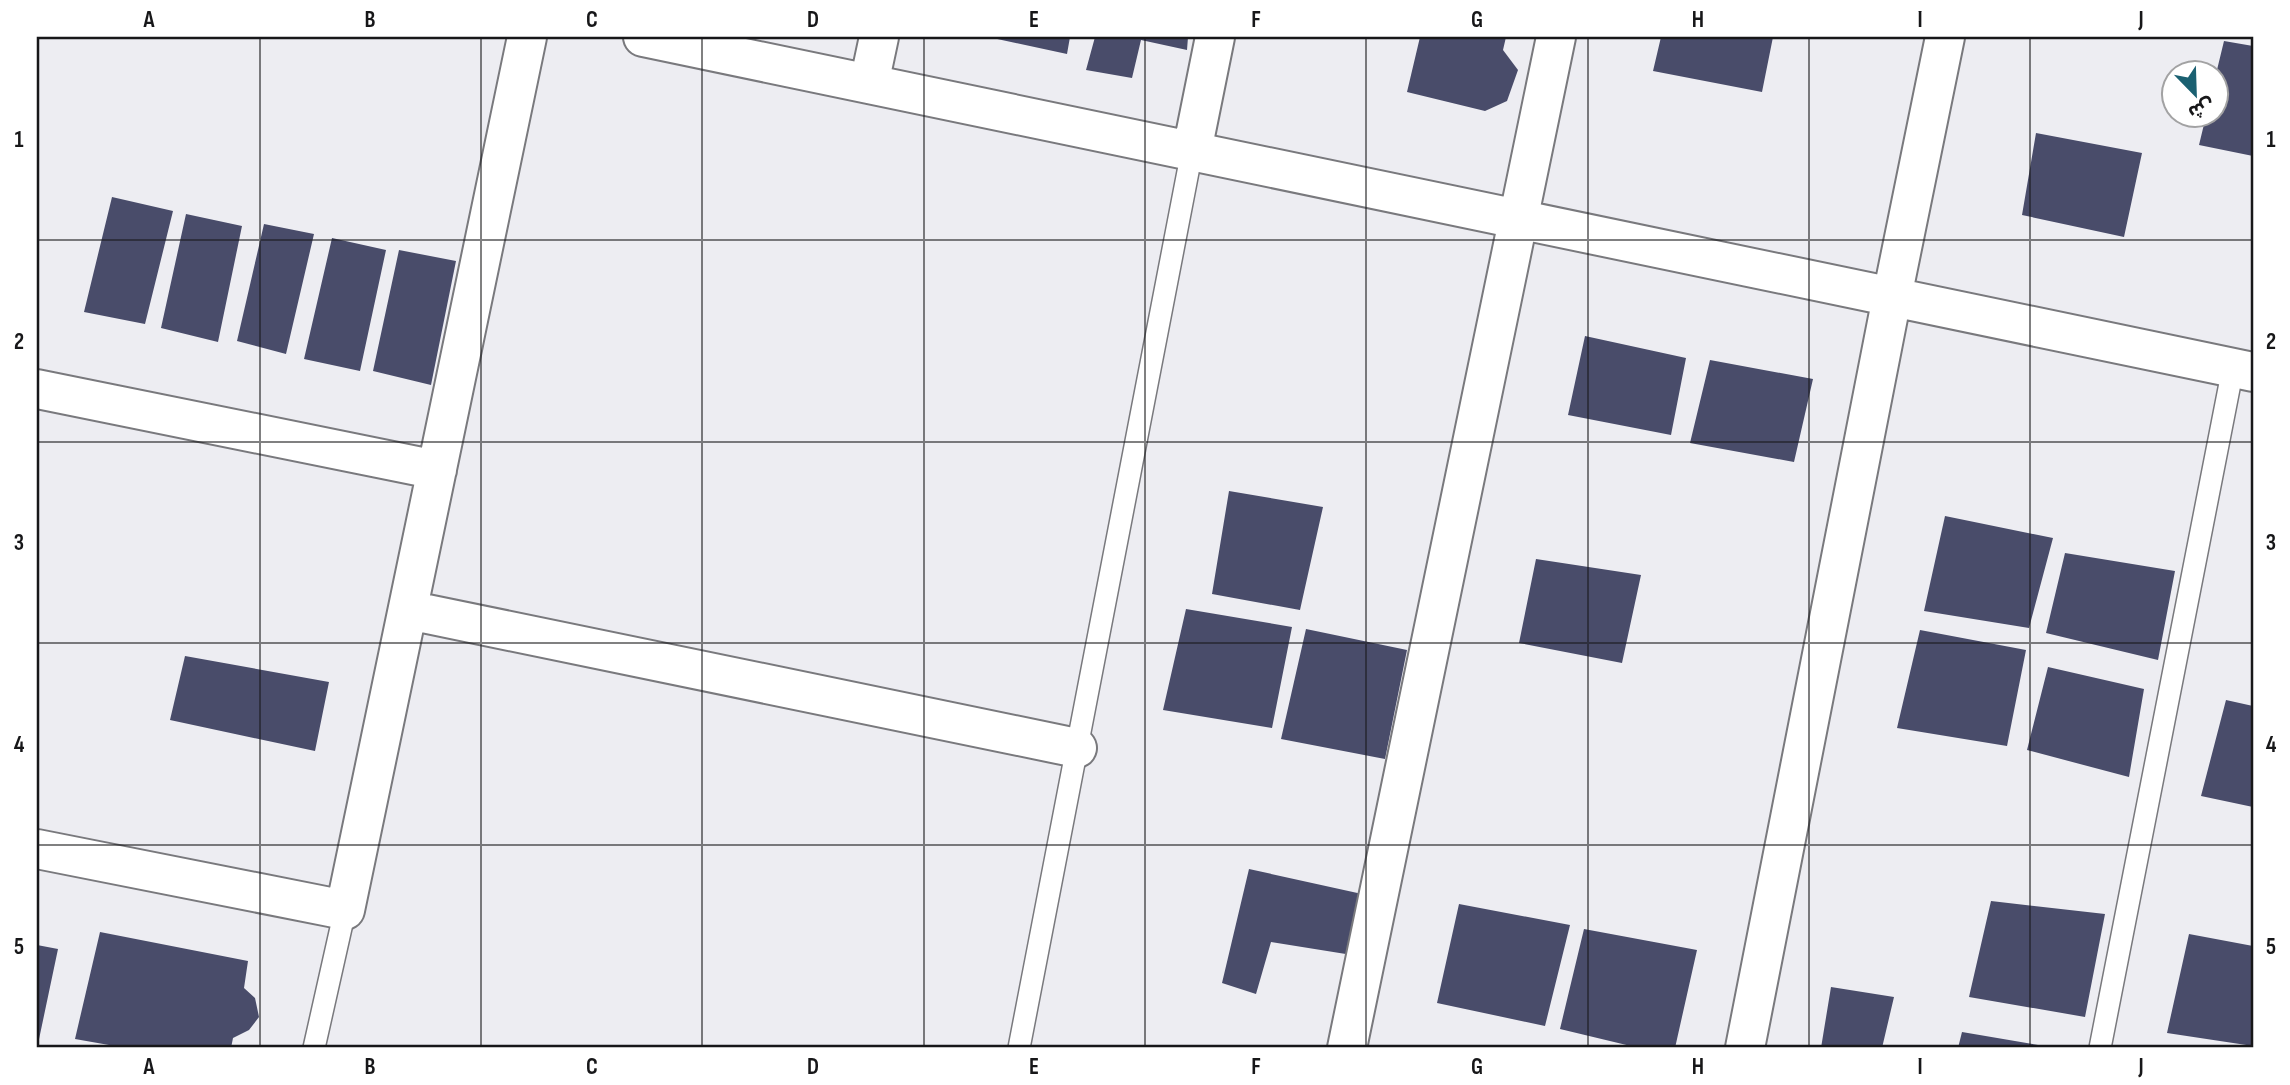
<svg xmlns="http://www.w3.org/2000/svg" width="2290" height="1085" viewBox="0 0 2290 1085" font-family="'Sofia Sans Condensed','Noto Sans Arabic',sans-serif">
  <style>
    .building { fill: #494c6a }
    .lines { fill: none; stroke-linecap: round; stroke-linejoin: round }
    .service-casing { stroke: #79797d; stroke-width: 24 }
    .minor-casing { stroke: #79797d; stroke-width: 42 }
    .service { stroke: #fff; stroke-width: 21 }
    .minor { stroke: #fff; stroke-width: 38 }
    .grid { fill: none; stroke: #171719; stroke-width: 2; stroke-opacity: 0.55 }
    .neatline { fill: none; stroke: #171719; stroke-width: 2.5 }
    .grid-label { font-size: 23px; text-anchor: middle; font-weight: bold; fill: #171719 }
  </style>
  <rect width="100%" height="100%" fill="#ededf2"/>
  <path class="building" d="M 988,37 L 1070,37 L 1067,54 Z
    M 1095,37 L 1188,37 L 1187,50 L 1141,40 L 1132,78 L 1086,70 Z
    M 1420,37 L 1506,37 L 1503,50 L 1518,70 L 1507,101 L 1485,111 L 1407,92 Z
    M 1661,37 L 1773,37 L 1762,92 L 1653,71 Z
    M 2224,41 L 2253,46 L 2253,156 L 2199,145 L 2206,116 L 2216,116 L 2216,74 Z
    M 2036,133 L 2142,153 L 2124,237 L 2022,215 Z
    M 112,197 L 173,211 L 145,324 L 84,312 Z
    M 186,214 L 242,226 L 218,342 L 161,328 Z
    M 264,224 L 314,234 L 286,354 L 237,341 Z
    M 332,238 L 386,250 L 360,371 L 304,359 Z
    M 399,250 L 456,261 L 431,385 L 373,371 Z
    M 1585,336 L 1686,358 L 1671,435 L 1568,415 Z
    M 1710,360 L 1813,379 L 1794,462 L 1690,443 Z
    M 1229,491 L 1323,507 L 1300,610 L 1212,594 Z
    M 1945,516 L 2053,538 L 2029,628 L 1924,611 Z
    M 2065,553 L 2175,571 L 2158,660 L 2046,633 Z
    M 1536,559 L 1641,575 L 1622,663 L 1519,643 Z
    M 1186,609 L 1292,627 L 1272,728 L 1163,710 Z
    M 1306,629 L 1407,650 L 1385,759 L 1281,739 Z
    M 1920,630 L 2026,650 L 2007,746 L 1897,728 Z
    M 185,656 L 329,682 L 315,751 L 170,720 Z
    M 2048,667 L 2144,689 L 2129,777 L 2027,750 Z
    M 2226,700 L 2253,706 L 2253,807 L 2201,796 Z
    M 1249,869 L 1362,894 L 1352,955 L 1271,942 L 1256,994 L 1222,983 Z
    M 1991,901 L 2105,914 L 2085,1017 L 1969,997 Z
    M 1459,904 L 1570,925 L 1545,1026 L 1437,1003 Z
    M 1584,929 L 1697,950 L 1675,1048 L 1639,1048 L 1560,1029 Z
    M 100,932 L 248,961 L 244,988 L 255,998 L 259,1017 L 249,1030 L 233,1038 L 231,1048 L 126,1048 L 75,1039 Z
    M 2189,934 L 2253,946 L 2253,1046 L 2167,1033 Z
    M 37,945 L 58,949 L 38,1044 L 37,1044 Z
    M 1831,987 L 1894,997 L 1882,1048 L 1821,1048 Z
    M 1962,1032 L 2050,1047 L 2049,1048 L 1958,1048 Z"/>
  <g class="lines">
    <defs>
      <path id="service" d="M 314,1048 L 345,910
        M 1019,1048 L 1192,151
        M 2100,1048 L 2233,368"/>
      <path id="minor" d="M 643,37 L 2253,372
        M 869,84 L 879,37
        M 1192,151 L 1215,37
        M 37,389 L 437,470
        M 408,610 L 1077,748
        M 37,849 L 345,910 L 527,37
        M 1347,1048 L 1556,37
        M 1745,1048 L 1892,297 L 1945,37"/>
    </defs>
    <use href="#service" class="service-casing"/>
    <use href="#minor" class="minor-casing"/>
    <use href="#service" class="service"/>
    <use href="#minor" class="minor"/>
  </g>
  <path class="grid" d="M 260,37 L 260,1048M 481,37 L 481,1048M 702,37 L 702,1048M 924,37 L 924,1048M 1145,37 L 1145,1048M 1366,37 L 1366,1048M 1588,37 L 1588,1048M 1809,37 L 1809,1048M 2030,37 L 2030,1048M 37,240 L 2253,240M 37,442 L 2253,442M 37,643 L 2253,643M 37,845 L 2253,845"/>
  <rect width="2290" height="1085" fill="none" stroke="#ffffff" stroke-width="77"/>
  <g transform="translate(2195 94) rotate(157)"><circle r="33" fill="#ffffff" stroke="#a2a2a3" stroke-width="2"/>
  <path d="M0-5L12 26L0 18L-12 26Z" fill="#1a6071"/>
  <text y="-10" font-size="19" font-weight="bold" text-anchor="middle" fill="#171719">ش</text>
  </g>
  <rect x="38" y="38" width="2214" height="1008" class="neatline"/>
  <g class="grid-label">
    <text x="149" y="27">A</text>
    <text x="370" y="27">B</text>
    <text x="592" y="27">C</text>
    <text x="813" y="27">D</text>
    <text x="1034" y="27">E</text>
    <text x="1256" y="27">F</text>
    <text x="1477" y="27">G</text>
    <text x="1698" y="27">H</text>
    <text x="1920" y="27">I</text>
    <text x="2141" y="27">J</text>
    <text x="19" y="147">1</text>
    <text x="2271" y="147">1</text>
    <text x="19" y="349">2</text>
    <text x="2271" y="349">2</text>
    <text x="19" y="550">3</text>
    <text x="2271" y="550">3</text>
    <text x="19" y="752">4</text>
    <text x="2271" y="752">4</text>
    <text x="19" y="954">5</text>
    <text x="2271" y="954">5</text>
    <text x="149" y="1074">A</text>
    <text x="370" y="1074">B</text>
    <text x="592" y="1074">C</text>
    <text x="813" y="1074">D</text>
    <text x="1034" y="1074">E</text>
    <text x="1256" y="1074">F</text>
    <text x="1477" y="1074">G</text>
    <text x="1698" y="1074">H</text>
    <text x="1920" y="1074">I</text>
    <text x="2141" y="1074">J</text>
  </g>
</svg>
